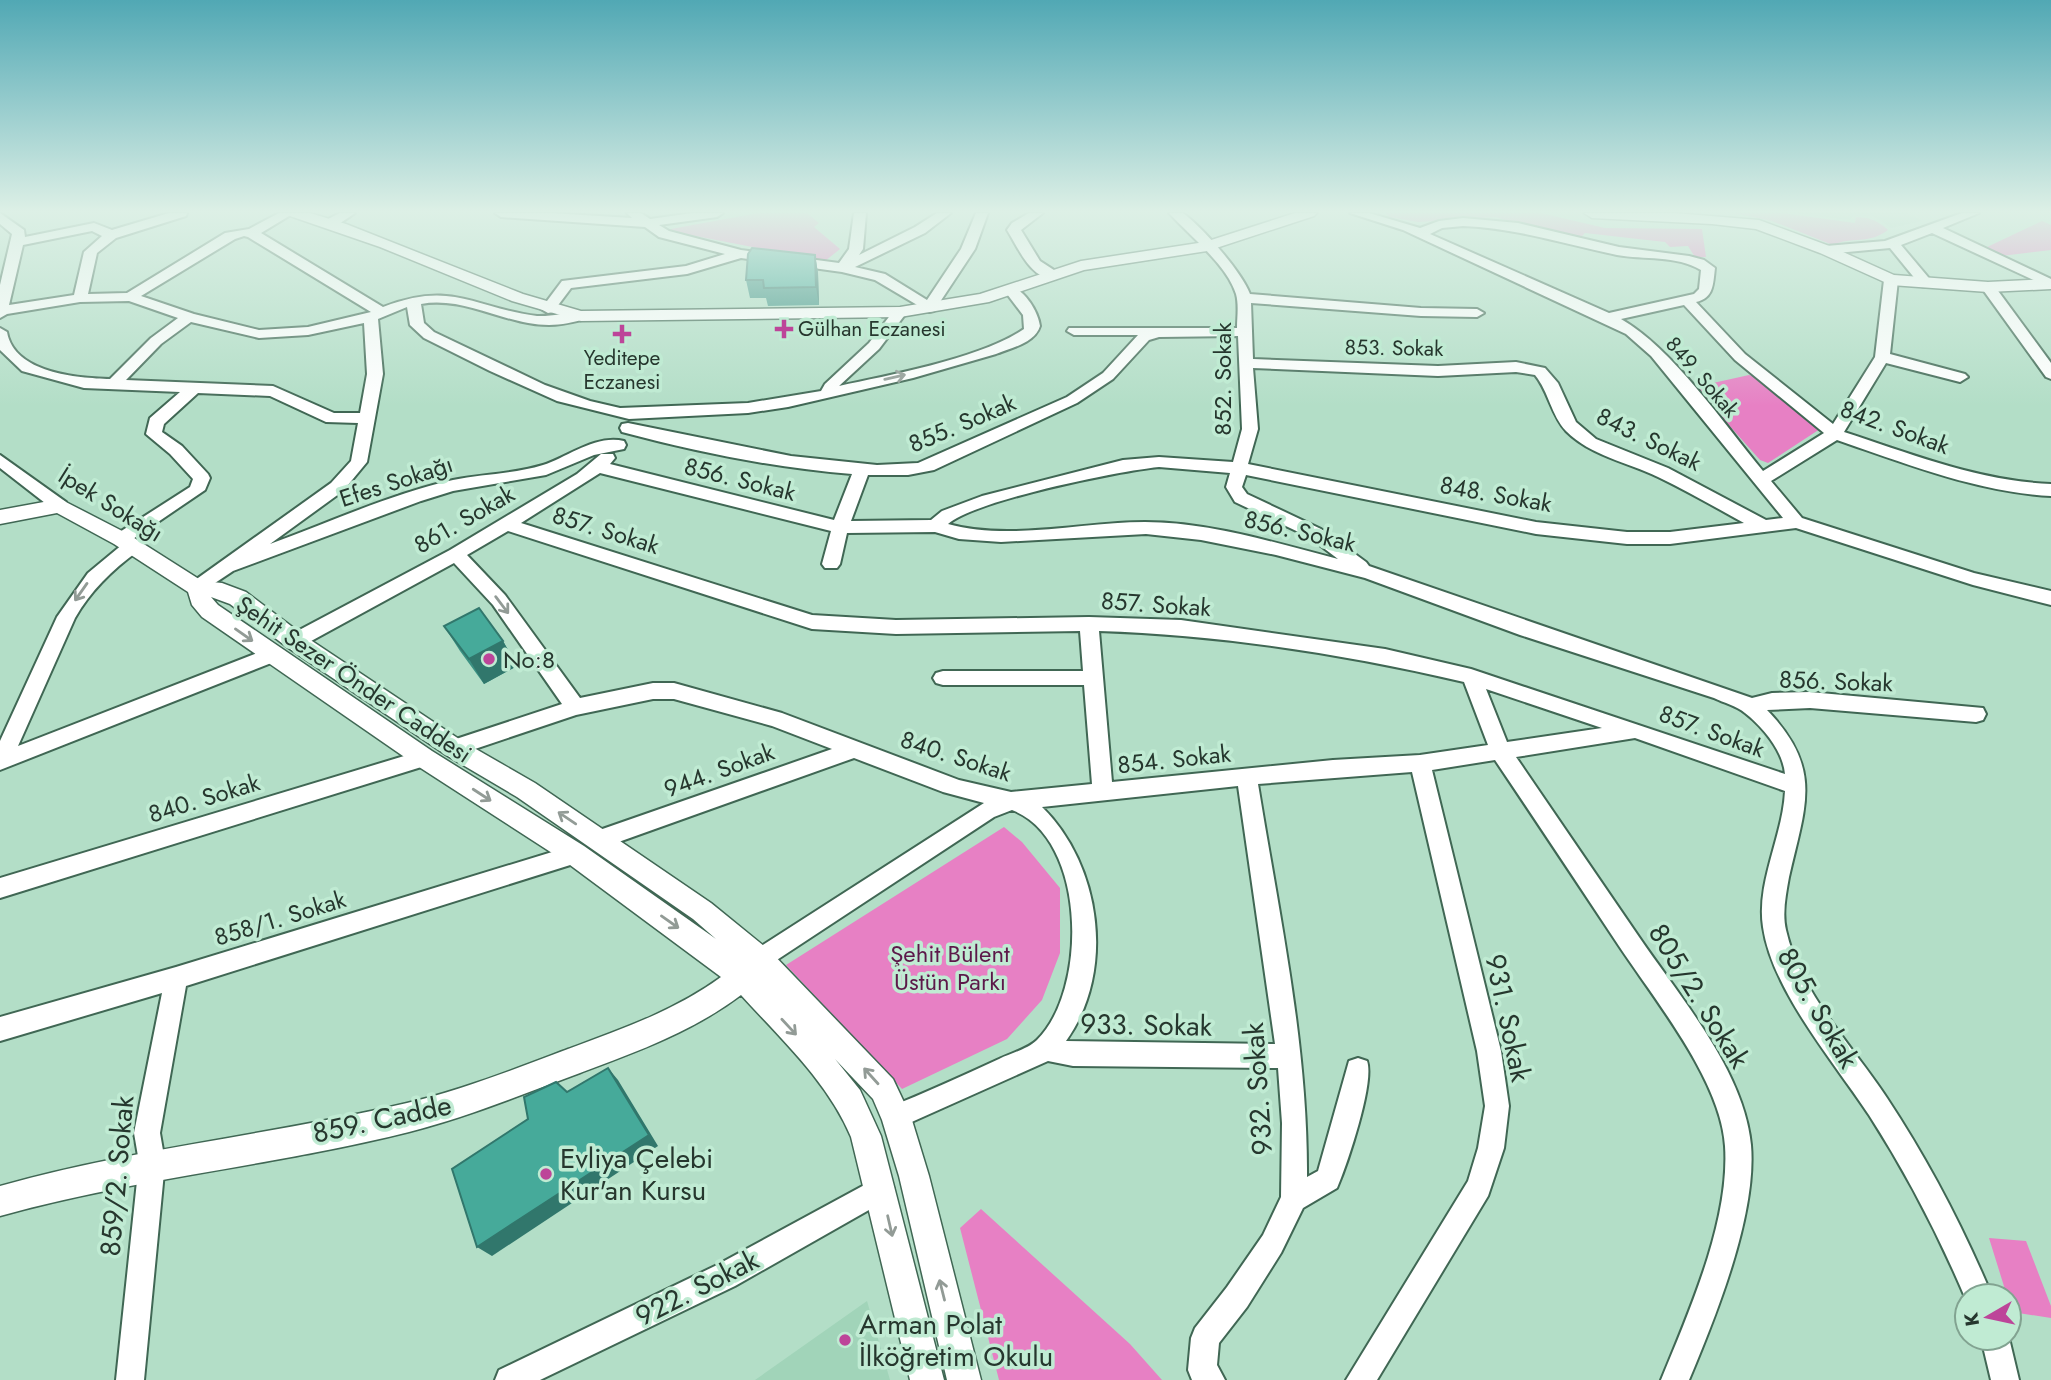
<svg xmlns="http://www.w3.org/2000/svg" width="2051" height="1380" viewBox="0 0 2051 1380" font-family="Jost,sans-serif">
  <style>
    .built { fill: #a1d4b9 }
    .green { fill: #e780c4 }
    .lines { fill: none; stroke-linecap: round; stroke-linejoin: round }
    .minor-casing { stroke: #406754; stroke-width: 4 }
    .tertiary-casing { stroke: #406754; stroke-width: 3 }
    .minor { fill: #fff; fill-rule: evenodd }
    .tertiary { fill: #fff; fill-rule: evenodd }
    .wall { fill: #3c9284 }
    .shaded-wall { fill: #31776c }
    .building { fill: #46aa9a; stroke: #31776c; stroke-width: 2 }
    .oneway { stroke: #929b96 }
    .poi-dot { fill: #bd4599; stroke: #c0ebd3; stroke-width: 2.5 }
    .labels { text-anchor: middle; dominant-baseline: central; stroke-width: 7; stroke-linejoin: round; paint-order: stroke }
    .far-poi-label { font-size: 21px; fill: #26372e; stroke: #c0ebd3; text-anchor: start }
    .far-street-label { font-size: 21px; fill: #26372e; stroke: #c0ebd3 }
    .street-label { font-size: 24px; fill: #26372e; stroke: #c0ebd3 }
    .poi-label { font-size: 24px; fill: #26372e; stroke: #c0ebd3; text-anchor: start }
    .park-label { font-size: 24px; fill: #5c1849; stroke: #c0ebd3 }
    .near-street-label { font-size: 28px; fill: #26372e; stroke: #c0ebd3 }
    .near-poi-label { font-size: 28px; fill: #26372e; stroke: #c0ebd3; text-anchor: start }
  </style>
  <rect width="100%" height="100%" fill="#b3dec7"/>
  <path class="built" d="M 1793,213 L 1908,213 L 1922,221 L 1891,228 L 1873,216 L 1853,216 L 1850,220 Z
    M 867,1301 L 890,1380 L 755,1380 Z"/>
  <path class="green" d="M 758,213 L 807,213 L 819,223 L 814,227 L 840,249 L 825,261 L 670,231 L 671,229 Z
    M 1386,213 L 1541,213 L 1605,228 L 1702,229 L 1706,257 L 1695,257 L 1688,246 L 1670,247 L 1665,242 L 1585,233 L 1578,240 L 1495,217 L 1418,222 L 1389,217 Z
    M 1734,213 L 1782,213 L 1855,223 L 1856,217 C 1870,217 1878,221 1888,230 C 1868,245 1851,236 1833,245 L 1772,221 Z
    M 2042,221 L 2051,225 L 2051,250 L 2001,256 L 1985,248 Z
    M 1749,375 L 1761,379 L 1820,429 L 1768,463 L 1760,460 L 1695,387 Z
    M 1004,827 L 1022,842 L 1060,888 L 1060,953 L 1042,1000 L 1007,1039 L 902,1089 L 786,965 Z
    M 981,1209 L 1130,1344 L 1162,1380 L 999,1380 L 960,1228 Z
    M 1989,1238 L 2026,1241 L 2051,1306 L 2051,1318 L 2012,1312 Z"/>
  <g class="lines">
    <defs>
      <path id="minor" d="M 0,213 L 24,230 L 25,237 L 94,223 L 112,230 L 169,213 L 187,213 L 186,216 L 116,238 L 97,253 L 88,294 L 127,293 L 225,233 L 249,229 L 279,213 L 294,213 L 261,233 L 383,307 C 453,280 473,308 537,316 C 553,317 574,310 586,313 L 586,319 C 573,322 562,325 549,325 C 505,325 465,296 421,304 L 424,323 L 434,332 L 545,385 L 590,401 L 620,408 L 748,403 L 821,391 L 825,384 L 869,343 L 895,309 L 900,308 L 907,312 L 879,349 L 839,386 C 891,375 982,358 1024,329 L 1023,315 L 1004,290 L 1011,286 C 1025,291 1038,311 1040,326 C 1035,343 1011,348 996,354 L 913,378 L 788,407 L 748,413 L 629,419 L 557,401 L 490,371 L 424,338 L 410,325 L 407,307 L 378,319 L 383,374 L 367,462 L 343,491 L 270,544 C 330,522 391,494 453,480 C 482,474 514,474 543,465 C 568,457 596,434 624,441 L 626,445 L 624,449 L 594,455 L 546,475 L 453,491 L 421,501 L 233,571 L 197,595 L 191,593 L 188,588 L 191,583 L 331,483 L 351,461 L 358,423 L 326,422 L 270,396 L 198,393 L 164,424 L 162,432 L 182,446 L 208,474 L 210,478 L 205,490 L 130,541 L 138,543 L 141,547 L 138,551 C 112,570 91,590 75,618 L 18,746 L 265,650 L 272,648 L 279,650 L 281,655 L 279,660 L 0,770 L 0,741 L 57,617 L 88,573 L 123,544 L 115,543 L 112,539 L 115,535 L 190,487 L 193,479 L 170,454 L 146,434 L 150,418 L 180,392 L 84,388 L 22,371 L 0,350 L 0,328 L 7,332 C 14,373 77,378 110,379 L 151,338 L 178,318 L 129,301 L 80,302 L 7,314 L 0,318 L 0,285 L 12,234 L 0,224 ZM 92,231 L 102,236 L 84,252 L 74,295 L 9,305 L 23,245 ZM 244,236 L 248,237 L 371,312 L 308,327 L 259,330 L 194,314 L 141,296 L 235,239 ZM 191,322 L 259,338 L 308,335 L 364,323 L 367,374 L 360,413 L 334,413 L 273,386 L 126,380 L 161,344 Z
        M 340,213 L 355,213 L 336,226 L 326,226 L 326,220 Z
        M 495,213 L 550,213 L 632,218 L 627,213 L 641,213 L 650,219 L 693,213 L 723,213 L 717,217 L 659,225 L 669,231 L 741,250 L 839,263 L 849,249 L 854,213 L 866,213 L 863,249 L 859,255 L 915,227 L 937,213 L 951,213 L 925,233 L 855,267 L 885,274 L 927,300 L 961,249 L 976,213 L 988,213 L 975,249 L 934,311 L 929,312 L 875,280 L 842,272 L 741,258 L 687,274 L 571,288 L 553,312 L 548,313 L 541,309 L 562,281 L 686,266 L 725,254 L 659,237 L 645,227 L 501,217 Z
        M 1029,213 L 1043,213 L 1021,230 L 1040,261 L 1057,272 L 1057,278 C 1032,283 1018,247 1007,230 L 1012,223 Z
        M 1169,213 L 1183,213 C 1203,228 1241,271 1250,294 L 1421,308 L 1477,309 L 1484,313 L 1477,317 L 1421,316 L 1251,303 L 1253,359 L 1438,366 L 1516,362 L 1545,368 L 1558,383 L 1576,422 L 1596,439 L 1668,468 L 1766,520 L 1783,518 L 1651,356 L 1626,334 L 1403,230 L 1350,213 L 1369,213 L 1420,228 L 1439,221 L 1463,218 L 1518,223 L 1619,247 L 1689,256 L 1704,260 L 1715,268 C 1713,284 1714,298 1696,302 L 1745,354 L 1833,424 L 1875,357 L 1884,280 L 1886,277 L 1896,277 L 1898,280 L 1890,354 L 1965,374 L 1968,377 L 1960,382 L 1886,363 L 1844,432 C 1912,454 1979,481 2051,484 L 2051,496 C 1977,492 1907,464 1837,440 L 1771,481 L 1802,518 L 1974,573 L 2051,591 L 2051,605 L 1973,585 L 1796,528 L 1670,544 L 1627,544 L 1536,534 L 1246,475 L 1242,487 L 1247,494 L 1321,529 L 1366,562 L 1369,566 L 1752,698 L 1772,693 L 1810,692 L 1983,708 L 1986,714 L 1983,720 L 1976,722 L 1810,708 L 1767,710 C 1824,769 1805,806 1789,877 C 1786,894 1782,913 1786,930 C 1800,993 1853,1046 1887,1098 C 1928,1160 1963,1227 1992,1296 L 1967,1296 L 1967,1302 C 1940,1238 1907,1174 1869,1115 C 1834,1062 1772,990 1763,927 C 1756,882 1783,836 1785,791 L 1635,738 L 1516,757 C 1557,817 1598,877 1639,937 C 1680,997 1744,1071 1751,1145 C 1757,1214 1716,1316 1689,1380 L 1661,1380 C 1689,1312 1730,1220 1725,1146 C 1721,1081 1655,1000 1619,946 C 1578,884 1537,822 1495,760 L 1432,770 L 1501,1051 L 1509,1106 L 1504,1148 L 1488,1196 L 1377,1380 L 1346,1380 L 1468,1181 L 1478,1148 L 1485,1106 L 1477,1051 L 1412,772 L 1258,784 C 1279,914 1308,1045 1307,1177 L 1318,1171 L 1349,1061 L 1358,1058 L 1367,1061 C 1375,1082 1347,1165 1337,1188 L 1303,1208 L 1281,1253 L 1247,1307 L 1219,1343 L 1217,1365 L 1225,1380 L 1192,1380 L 1188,1370 L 1191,1338 L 1195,1328 L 1227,1287 L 1263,1235 L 1281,1197 L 1282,1123 L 1278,1068 L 1073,1066 L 1048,1061 L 896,1129 L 887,1126 L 884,1117 L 887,1108 C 925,1093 962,1076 999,1059 C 1011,1053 1028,1049 1037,1040 C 1088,990 1087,838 1012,810 L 994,817 L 760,971 L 752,968 L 749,960 L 752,952 L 984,803 L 943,792 L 854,758 L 599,849 L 591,847 L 588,840 L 591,833 L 832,749 L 772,726 L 674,699 L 653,699 L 576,715 L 454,756 L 447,754 L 444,748 L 447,742 L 562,704 L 493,605 L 454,563 L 302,646 L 288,646 L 286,641 L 288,636 L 450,550 L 577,474 L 601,454 L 613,454 L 615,458 L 610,464 L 834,520 L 852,474 C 775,468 697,452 622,432 L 620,428 L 622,424 L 628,423 L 791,456 L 877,465 L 918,463 L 1067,397 L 1103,373 L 1138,335 L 1074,335 L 1067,331 L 1069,328 L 1237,328 C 1237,317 1239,305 1236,294 C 1227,265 1189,235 1169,213 ZM 1463,226 C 1516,228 1565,244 1617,255 C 1644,260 1676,255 1701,270 L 1699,289 L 1694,294 L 1609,313 L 1430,234 L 1442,228 ZM 1684,305 L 1735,360 L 1824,433 L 1763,471 C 1725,425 1672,348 1621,319 ZM 1238,336 L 1242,429 L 1233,462 L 1159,457 L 1123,460 L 982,496 L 942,511 L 931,520 L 851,521 L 868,475 L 908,475 L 934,470 L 1077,403 L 1113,379 L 1149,340 L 1159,337 ZM 1253,368 L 1438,376 L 1516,372 L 1535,375 C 1549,392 1551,415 1566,431 C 1591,456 1627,462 1658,477 C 1687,491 1715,507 1744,523 L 1670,532 L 1627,532 L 1536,522 L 1248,464 L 1258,429 ZM 1159,467 L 1230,473 L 1226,487 L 1235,502 L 1309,537 L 1338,559 C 1276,543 1209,522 1145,522 C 1083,522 1008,541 948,524 C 976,500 1119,471 1159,467 ZM 600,473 L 831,531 L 822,564 L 825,568 L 837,568 L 840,564 L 847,533 L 935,532 L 959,539 L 1001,542 L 1146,534 L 1201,540 L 1276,555 L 1365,578 L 1520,635 L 1714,698 C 1724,703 1737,706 1745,713 C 1763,727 1783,751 1785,774 L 1471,669 L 1385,649 L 1181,620 L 1089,617 L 896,620 L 812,615 L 521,523 ZM 508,531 L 812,629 L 896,634 L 1080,631 L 1083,671 L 943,671 L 936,673 L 933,678 L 936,683 L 943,685 L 1084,685 L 1092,784 L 1011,792 L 959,780 L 782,713 L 674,683 L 653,683 L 580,698 L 505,595 L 467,555 ZM 1099,631 C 1222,635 1344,654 1464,682 L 1488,745 L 1420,755 L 1333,760 L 1112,782 ZM 1486,689 L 1602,728 L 1507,742 ZM 1238,786 L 1275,1044 L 1066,1041 C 1116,971 1101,865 1042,807 Z
        M 1962,213 L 1979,213 L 1943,228 L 2051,279 L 2051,288 L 1932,233 L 1901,245 L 1933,283 L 1926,287 L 1921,286 L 1890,248 L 1826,254 L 1819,250 L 1826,246 L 1885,241 Z
        M 1988,283 L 1993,284 L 2051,363 L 2051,379 L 2046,377 L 1981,287 Z
        M 0,455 L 66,502 L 68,506 L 66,510 L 54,510 L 0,468 Z
        M 424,750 L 431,752 L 434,758 L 431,764 L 0,898 L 0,878 Z
        M 575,845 L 583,847 L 586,854 L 583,861 L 186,986 L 160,1133 L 165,1162 L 144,1380 L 116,1380 L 139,1162 L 134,1133 L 162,993 L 0,1041 L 0,1017 L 176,967 Z
        M 881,1176 L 890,1180 L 894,1189 L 890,1198 L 735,1286 L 540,1380 L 495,1380 L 499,1370 L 715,1266 Z
        M 1981,1338 L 2009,1338 L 2019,1380 L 1991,1380 Z"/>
      <path id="tertiary" d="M 287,213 L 310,213 L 346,224 L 523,294 L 581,311 L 900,307 L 980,294 L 1081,261 L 1205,242 L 1295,213 L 1317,213 L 1314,216 L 1207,251 L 1084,270 L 989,302 L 900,317 L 581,321 L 512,301 L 380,247 L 290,216 Z
        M 1584,213 L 1674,213 L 1759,220 L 1832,247 L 1894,275 L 1988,282 L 2051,279 L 2051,289 L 1988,292 L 1891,285 L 1820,253 L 1756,229 L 1712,224 L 1592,218 Z
        M 60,499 L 128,534 L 202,581 L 222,583 L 246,592 L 303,635 L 462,741 L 535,783 L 711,903 L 770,951 L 893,1079 L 911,1117 L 929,1176 L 981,1380 L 947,1380 L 899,1176 L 882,1120 L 873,1099 L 835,1059 L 860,1090 L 881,1136 L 944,1380 L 910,1380 L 851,1137 C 828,1082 781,1039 741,995 C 692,1032 636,1052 580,1073 C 523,1094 468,1117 409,1132 C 274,1166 135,1178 0,1216 L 0,1186 C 134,1148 272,1135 407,1103 C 462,1090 515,1069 568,1049 C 622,1029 674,1011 721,977 L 566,862 L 416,765 L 202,617 L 192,605 L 188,592 L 114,544 L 57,513 L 0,524 L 0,510 ZM 211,597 L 230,604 L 287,647 L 446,755 L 517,797 L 693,919 L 716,939 L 584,846 L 432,751 L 218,605 Z"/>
    </defs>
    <use href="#minor" class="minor-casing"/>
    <use href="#tertiary" class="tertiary-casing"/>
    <use href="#minor" class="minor"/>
    <use href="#tertiary" class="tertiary"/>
  </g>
  <path class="wall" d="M 815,255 L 818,273 L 819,305 L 768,306 L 766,298 L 750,298 L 746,280 Z
    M 444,626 L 503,641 L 517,666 L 484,684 L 460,651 Z"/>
  <path class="shaded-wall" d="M 815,255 L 818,273 L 819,305 L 816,287 Z
    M 503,641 L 517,666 L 484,684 L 469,659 Z
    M 608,1068 L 618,1080 L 658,1146 L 492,1256 L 477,1247 Z"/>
  <path class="building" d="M 752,248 L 815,255 L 816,287 L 764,288 L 763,280 L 746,280 L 748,254 Z
    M 479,608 L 503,641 L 469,659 L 444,626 Z
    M 608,1068 L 649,1135 L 477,1247 L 452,1169 L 528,1119 L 524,1097 L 556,1082 L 567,1092 Z"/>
  <defs><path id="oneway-shaft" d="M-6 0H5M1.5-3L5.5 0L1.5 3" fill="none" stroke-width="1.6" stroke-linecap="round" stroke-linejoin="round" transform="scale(1.75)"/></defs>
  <g class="oneway">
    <use href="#oneway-shaft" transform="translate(895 377) rotate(-13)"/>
    <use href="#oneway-shaft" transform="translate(81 592) rotate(125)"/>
    <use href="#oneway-shaft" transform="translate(502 605) rotate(53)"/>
    <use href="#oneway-shaft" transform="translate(244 635) rotate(35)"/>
    <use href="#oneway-shaft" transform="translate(482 795) rotate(33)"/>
    <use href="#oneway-shaft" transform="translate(567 818) rotate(-146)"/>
    <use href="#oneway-shaft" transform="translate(670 922) rotate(35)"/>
    <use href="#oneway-shaft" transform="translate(789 1027) rotate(47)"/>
    <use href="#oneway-shaft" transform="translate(871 1076) rotate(-132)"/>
    <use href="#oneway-shaft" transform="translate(890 1226) rotate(77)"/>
    <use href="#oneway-shaft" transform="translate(942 1290) rotate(-104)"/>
  </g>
  <linearGradient id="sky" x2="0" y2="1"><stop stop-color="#51a8b4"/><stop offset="0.52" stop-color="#ddf0e6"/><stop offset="1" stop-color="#ddf0e6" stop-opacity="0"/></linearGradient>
  <rect width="2051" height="406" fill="url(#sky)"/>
  <g class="poi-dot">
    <path d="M780.5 318.5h7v7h7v7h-7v7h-7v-7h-7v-7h7z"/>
    <path d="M618.5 323.5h7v7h7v7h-7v7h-7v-7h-7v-7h7z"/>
    <circle cx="489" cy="659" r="7"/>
    <circle cx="546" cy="1174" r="7"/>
    <circle cx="845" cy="1340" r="7"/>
  </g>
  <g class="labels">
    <g class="far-poi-label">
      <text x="798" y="329">Gülhan Eczanesi</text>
      <text x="622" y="358" text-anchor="middle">Yeditepe<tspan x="622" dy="24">Eczanesi</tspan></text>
    </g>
    <g class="far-street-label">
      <text transform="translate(1394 348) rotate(1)">853. Sokak</text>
      <text transform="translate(1702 377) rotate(49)">849. Sokak</text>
    </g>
    <g class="street-label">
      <text transform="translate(1222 379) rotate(-90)">852. Sokak</text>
      <text transform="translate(962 423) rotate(-23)">855. Sokak</text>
      <text transform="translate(1895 427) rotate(20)">842. Sokak</text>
      <text transform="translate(1649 439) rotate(26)">843. Sokak</text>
      <text transform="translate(740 479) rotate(14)">856. Sokak</text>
      <text transform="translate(396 481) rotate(-18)">Efes Sokağı</text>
      <text transform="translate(1496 494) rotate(10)">848. Sokak</text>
      <text transform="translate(111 504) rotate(32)">İpek Sokağı</text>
      <text transform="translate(464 519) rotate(-30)">861. Sokak</text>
      <text transform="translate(606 530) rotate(17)">857. Sokak</text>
      <text transform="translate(1300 531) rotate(13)">856. Sokak</text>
      <text transform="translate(1156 604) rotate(4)">857. Sokak</text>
      <text transform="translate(354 679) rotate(34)">Şehit Sezer Önder Caddesi</text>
      <text transform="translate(1836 681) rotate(2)">856. Sokak</text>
      <text transform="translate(1712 731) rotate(20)">857. Sokak</text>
      <text transform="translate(956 756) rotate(18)">840. Sokak</text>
      <text transform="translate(1174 759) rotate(-6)">854. Sokak</text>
      <text transform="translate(719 770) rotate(-20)">944. Sokak</text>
      <text transform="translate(204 798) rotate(-17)">840. Sokak</text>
      <text transform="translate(280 918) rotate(-17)">858/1. Sokak</text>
    </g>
    <g class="poi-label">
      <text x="503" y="659">No:8</text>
    </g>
    <g class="park-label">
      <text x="950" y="953">Şehit Bülent<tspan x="950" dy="28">Üstün Parkı</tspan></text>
    </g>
    <g class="near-street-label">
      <text transform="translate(1699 996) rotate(58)">805/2. Sokak</text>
      <text transform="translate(1818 1008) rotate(60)">805. Sokak</text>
      <text transform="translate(1508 1018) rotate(78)">931. Sokak</text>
      <text transform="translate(1146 1025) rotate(1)">933. Sokak</text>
      <text transform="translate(1258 1089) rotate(-94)">932. Sokak</text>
      <text transform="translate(382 1119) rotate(-12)">859. Cadde</text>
      <text transform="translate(117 1176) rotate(-85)">859/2. Sokak</text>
      <text transform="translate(697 1288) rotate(-27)">922. Sokak</text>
    </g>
    <g class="near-poi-label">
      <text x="560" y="1158">Evliya Çelebi<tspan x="560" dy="32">Kur'an Kursu</tspan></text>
      <text x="859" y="1324">Arman Polat<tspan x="859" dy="32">İlköğretim Okulu</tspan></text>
    </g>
  </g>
  <g transform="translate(1988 1317) rotate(261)"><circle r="33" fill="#c0ebd3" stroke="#82a391" stroke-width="2"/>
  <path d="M0-5L12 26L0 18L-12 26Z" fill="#bd4599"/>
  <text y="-10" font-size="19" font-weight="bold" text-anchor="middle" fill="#26372e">K</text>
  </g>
</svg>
